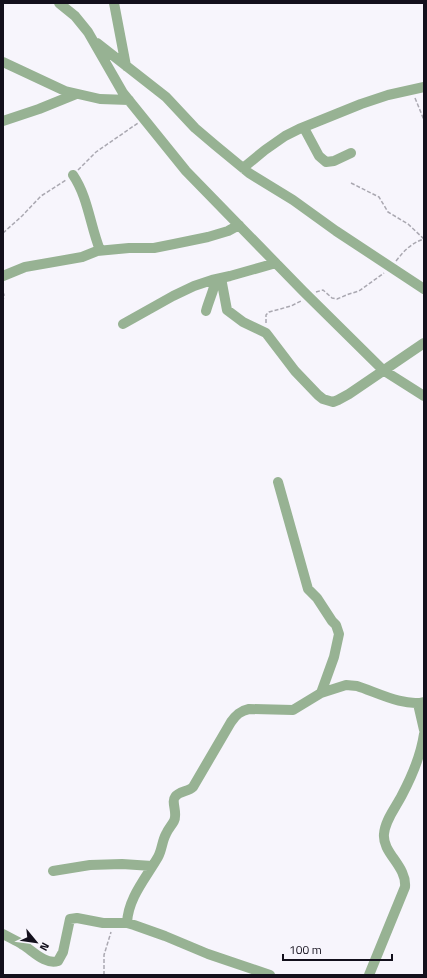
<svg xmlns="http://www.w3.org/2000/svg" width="427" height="978" viewBox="0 0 427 978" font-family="'Titillium Web',sans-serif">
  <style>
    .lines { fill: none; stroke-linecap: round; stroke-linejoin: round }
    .path { stroke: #aaa8b1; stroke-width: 1.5; stroke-dasharray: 4 2; stroke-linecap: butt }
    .minor { stroke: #97b293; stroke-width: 10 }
  </style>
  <rect width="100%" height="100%" fill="#f7f5fc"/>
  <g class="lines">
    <path class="path" d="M 415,98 L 424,120
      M 78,170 L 96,152 L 138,123
      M 351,183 L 379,197 L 388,212 L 408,224 L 424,239
      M 3,233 L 22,216 L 41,196 L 66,180
      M 396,261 C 404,251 411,243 424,239
      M 3,292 L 4,295 L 3,301
      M 316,292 L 323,290 L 332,298 L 337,299 L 349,294 L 359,291 L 384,273
      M 266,323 L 266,315 L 269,312 L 291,306 L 301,301
      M 104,975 L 104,955 L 111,932"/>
    <path class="minor" d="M 59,3 L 75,16 L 88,32 L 123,93 L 186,171 L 303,291 L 383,370 L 424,396
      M 114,3 L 126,66
      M 97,43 L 166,97 L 195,128 L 215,145 L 249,173 L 293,200 L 336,231 L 424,289
      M 3,62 L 65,91 L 100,99 L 129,100
      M 3,121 L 39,109 L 76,94
      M 304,128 L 319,156 L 326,162 L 334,161 L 351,153
      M 243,168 L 265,150 L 285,136 L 299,129 L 361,104 L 388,95 L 424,87
      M 73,175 C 88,197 90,225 100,250
      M 3,276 L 25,267 L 82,257 L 97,251 L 129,248 L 154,248 L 174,244 L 208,237 L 228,231 L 239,225
      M 221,278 L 227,310 L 243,322 L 266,333 L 295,371 L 318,395 L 323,399 L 333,402 L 338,400 L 349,394 L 424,343
      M 206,311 C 209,300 214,290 216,279
      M 123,324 L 173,296 L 194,286 L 212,280 L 230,276 L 276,263
      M 278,482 L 308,589 L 317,598 L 332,621 L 336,625 L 339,634 L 334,657 L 321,693
      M 418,704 L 424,730
      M 53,871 L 90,865 L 122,864 L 152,866
      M 127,923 C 128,898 146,878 158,857 C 162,850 162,841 166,834 C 168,829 172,825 174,821 C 178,813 171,802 175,797 C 179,791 188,792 193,787 L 231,722 C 236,715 240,711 249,709 L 293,710 L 321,693 L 346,685 L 357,686 C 376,692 404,707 424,702
      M 3,934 C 10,938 17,941 23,945 C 33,951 45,965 58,961 L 63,952 L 70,919 L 77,918 L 103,923 L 127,923 L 134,925 L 165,936 L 208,954 L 270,975
      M 369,975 L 405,887 C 407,866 382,853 384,834 C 385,820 396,807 402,795 C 412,776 421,755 424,734"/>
  </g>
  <rect width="427" height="978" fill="none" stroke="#13101c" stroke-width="8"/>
  <g transform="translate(36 942) rotate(119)" stroke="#f7f5fc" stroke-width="3" paint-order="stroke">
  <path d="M0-3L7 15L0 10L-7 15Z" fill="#13101c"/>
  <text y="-6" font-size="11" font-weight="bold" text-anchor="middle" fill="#13101c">N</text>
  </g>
  <path d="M283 954v6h109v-6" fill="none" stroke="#13101c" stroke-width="2"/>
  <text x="289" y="954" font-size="12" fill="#13101c" stroke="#f7f5fc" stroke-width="3" paint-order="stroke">100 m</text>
</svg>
